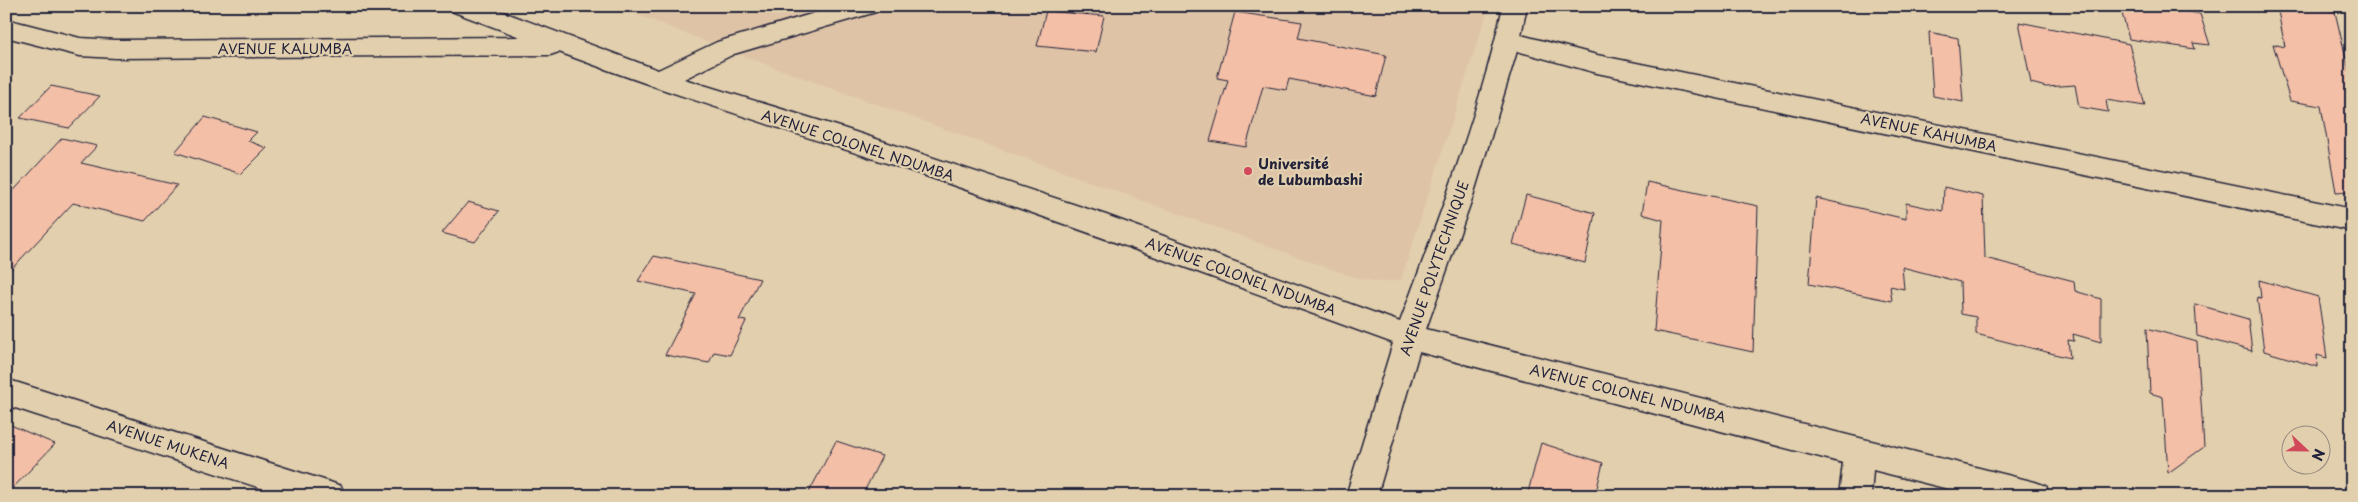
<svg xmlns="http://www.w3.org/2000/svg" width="2358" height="502" viewBox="0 0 2358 502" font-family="'Playpen Sans',sans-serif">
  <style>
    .built { fill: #dfc3a7 }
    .building { fill: #f4bfa7; stroke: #22223b }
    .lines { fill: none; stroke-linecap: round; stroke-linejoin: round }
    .minor-casing { stroke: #22223b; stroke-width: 3 }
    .minor { fill: #e2cfad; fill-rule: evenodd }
    .poi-dot { fill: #d1495b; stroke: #e2cfad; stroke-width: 2 }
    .labels { text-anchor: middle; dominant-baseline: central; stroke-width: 4.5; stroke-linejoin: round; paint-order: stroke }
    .street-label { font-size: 14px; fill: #22223b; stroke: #e2cfad }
    .poi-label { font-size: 14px; font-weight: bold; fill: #22223b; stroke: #e2cfad; text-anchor: start }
  </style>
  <rect width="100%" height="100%" fill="#e2cfad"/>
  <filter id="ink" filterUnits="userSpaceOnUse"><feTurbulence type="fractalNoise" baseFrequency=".02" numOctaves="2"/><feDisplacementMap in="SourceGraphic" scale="10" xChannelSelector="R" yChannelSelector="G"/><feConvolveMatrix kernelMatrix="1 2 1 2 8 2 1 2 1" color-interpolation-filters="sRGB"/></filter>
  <g filter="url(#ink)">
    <path class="built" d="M 615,6 L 1489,6 L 1401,280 L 1381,282 L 1356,278 L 765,64 Z"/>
    <path class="building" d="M 2120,6 L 2169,6 L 2170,9 L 2200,14 L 2210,45 L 2193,43 L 2195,49 L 2129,39 Z
      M 2277,6 L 2304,6 L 2335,12 L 2352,83 L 2352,191 L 2336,192 L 2321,106 L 2290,101 L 2273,44 L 2285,47 Z
      M 1046,11 L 1104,16 L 1096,52 L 1037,46 Z
      M 1235,12 L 1302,22 L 1298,38 L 1386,55 L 1376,96 L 1289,79 L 1286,90 L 1263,86 L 1246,147 L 1210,141 L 1228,80 L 1217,78 Z
      M 2019,22 L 2129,44 L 2145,106 L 2106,100 L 2108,112 L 2079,107 L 2075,85 L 2046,87 L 2031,83 Z
      M 1929,32 L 1958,38 L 1963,102 L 1933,96 Z
      M 51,86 L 100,96 L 69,128 L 20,118 Z
      M 205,117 L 257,132 L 248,141 L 267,148 L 241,174 L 175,152 Z
      M 62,138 L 97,146 L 81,163 L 177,185 L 145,221 L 73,203 L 6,275 L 6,199 Z
      M 1647,182 L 1758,206 L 1753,352 L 1654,331 L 1663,220 L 1642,214 Z
      M 1944,187 L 1983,196 L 1985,258 L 2074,281 L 2075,291 L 2101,299 L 2101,342 L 2073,334 L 2074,341 L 2068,340 L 2070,358 L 1976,334 L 1976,317 L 1961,314 L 1960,282 L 1902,267 L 1904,289 L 1890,286 L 1892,301 L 1809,284 L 1816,198 L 1906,219 L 1906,203 L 1943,211 Z
      M 1526,195 L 1595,213 L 1585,263 L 1513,244 Z
      M 468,202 L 499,211 L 475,242 L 442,233 Z
      M 654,256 L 760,279 L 739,320 L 746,321 L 730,355 L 714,352 L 709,363 L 665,355 L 696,294 L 638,281 Z
      M 2259,280 L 2318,297 L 2327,358 L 2317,355 L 2318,367 L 2264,351 L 2257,297 L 2261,298 Z
      M 2195,304 L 2248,319 L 2252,351 L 2197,336 Z
      M 2147,328 L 2197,342 L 2204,447 L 2168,473 L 2163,397 L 2150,393 Z
      M 6,423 L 55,444 L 6,495 Z
      M 836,441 L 882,456 L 862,496 L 807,496 Z
      M 1541,443 L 1603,463 L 1595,496 L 1527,496 Z"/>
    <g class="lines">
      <defs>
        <path id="minor" d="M 450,6 L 487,6 L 658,70 L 717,42 L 838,6 L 880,6 L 876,12 L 734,54 L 684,79 L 840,127 L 1106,215 L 1400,322 C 1438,220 1480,112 1503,6 L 1527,6 L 1521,35 L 1597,55 L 2352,209 L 2352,231 L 1597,73 L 1517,51 L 1473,196 L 1426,329 L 2035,482 L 2046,486 L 2050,496 L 1976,496 L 1873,470 L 1871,496 L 1839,496 L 1843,463 L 1419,352 L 1377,496 L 1346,496 L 1393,343 C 1236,286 1079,228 920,174 C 800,134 678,97 559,52 L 550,55 L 116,58 L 80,56 L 6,37 L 6,19 L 80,38 L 116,40 L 520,37 L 454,12 Z
          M 6,379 L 330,482 L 341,486 L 345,496 L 285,496 L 6,405 Z"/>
      </defs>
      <use href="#minor" class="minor-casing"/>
      <use href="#minor" class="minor"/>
    </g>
  </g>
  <circle class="poi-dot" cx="1248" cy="171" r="5"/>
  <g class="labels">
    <g class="street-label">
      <text x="285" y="48">AVENUE KALUMBA</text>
      <text transform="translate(1929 132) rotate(12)">AVENUE KAHUMBA</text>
      <text transform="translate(858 145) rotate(18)">AVENUE COLONEL NDUMBA</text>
      <text transform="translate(1434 268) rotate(-71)">AVENUE POLYTECHNIQUE</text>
      <text transform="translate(1241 276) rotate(20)">AVENUE COLONEL NDUMBA</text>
      <text transform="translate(1628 393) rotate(14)">AVENUE COLONEL NDUMBA</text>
      <text transform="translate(168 444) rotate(18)">AVENUE MUKENA</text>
    </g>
    <g class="poi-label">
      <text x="1258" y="163">Université<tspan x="1258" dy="16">de Lubumbashi</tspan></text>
    </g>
  </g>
  <rect width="2358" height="502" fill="none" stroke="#e2cfad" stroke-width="25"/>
  <rect x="12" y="12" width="2333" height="477" fill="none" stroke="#22223b" stroke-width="2" filter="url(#ink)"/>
  <g transform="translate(2306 450) rotate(112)"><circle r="24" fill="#e2cfad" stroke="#958a7f"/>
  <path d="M0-4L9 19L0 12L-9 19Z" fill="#d1495b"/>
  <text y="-8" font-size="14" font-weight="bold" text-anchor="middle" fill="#22223b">N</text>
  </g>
</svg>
